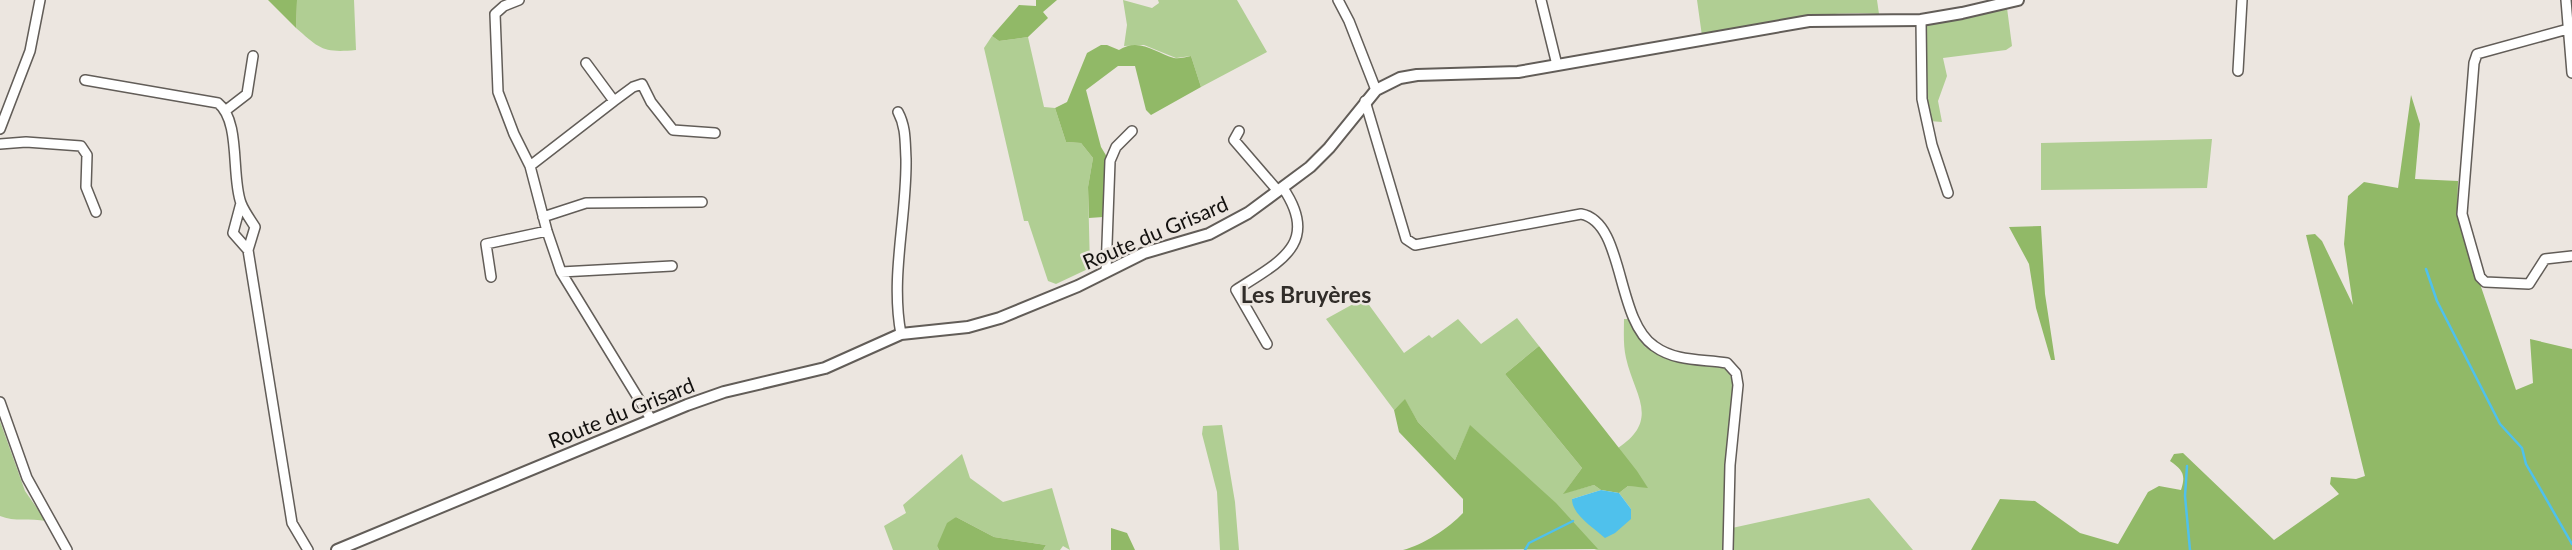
<svg xmlns="http://www.w3.org/2000/svg" width="2572" height="550" viewBox="0 0 2572 550" font-family="Lato,sans-serif">
  <style>
    .green { fill: #b0ce93 }
    .forest { fill: #91b967 }
    .water { fill: #4fc1ec }
    .lines { fill: none; stroke-linecap: round; stroke-linejoin: round }
    .stream { stroke: #4fc1ec; stroke-width: 2.5 }
    .minor-casing { stroke: #625d58; stroke-width: 12 }
    .tertiary-casing { stroke: #625d58; stroke-width: 14 }
    .minor { stroke: #fff; stroke-width: 9 }
    .tertiary { stroke: #fff; stroke-width: 10 }
    .labels { text-anchor: middle; dominant-baseline: central; stroke-width: 5; stroke-linejoin: round; paint-order: stroke }
    .street-label { font-size: 21px; fill: #13110f; stroke: #ece6e0 }
    .neighbourhood-label { font-size: 23px; font-weight: bold; fill: #312d29; stroke: #ece6e0 }
  </style>
  <rect width="100%" height="100%" fill="#ece6e0"/>
  <path class="green" d="M 297,0 L 354,0 L 356,50 C 323,53 320,49 296,28 Z
    M 1123,0 L 1152,8 L 1159,3 L 1158,0 L 1237,0 L 1267,52 L 1201,87 L 1191,56 L 1176,58 L 1144,45 L 1124,46 L 1127,25 Z
    M 1697,0 L 1877,0 L 1879,14 C 1818,10 1761,25 1702,36 Z
    M 2007,8 L 2012,46 L 2006,50 L 1943,58 L 1947,76 L 1938,101 L 1942,122 L 1929,121 L 1924,65 L 1926,23 Z
    M 992,36 L 999,41 L 1028,37 L 1044,107 L 1055,108 L 1066,142 L 1081,143 L 1093,158 L 1088,187 L 1090,268 L 1056,284 L 1048,281 L 1028,221 L 1024,221 L 984,48 Z
    M 2212,139 L 2207,188 L 2041,190 L 2041,143 Z
    M 1364,298 L 1404,353 L 1429,335 L 1432,338 L 1458,319 L 1481,344 L 1517,318 L 1539,346 L 1505,374 L 1582,468 L 1564,493 L 1594,485 L 1601,490 L 1572,499 L 1631,509 L 1619,493 L 1628,486 L 1647,487 L 1618,448 C 1661,419 1634,395 1626,358 C 1623,345 1624,332 1624,319 L 1628,319 L 1645,347 L 1682,363 L 1721,365 L 1727,368 L 1734,385 L 1723,550 L 1594,550 L 1597,549 L 1470,426 L 1455,460 L 1418,422 L 1405,400 L 1394,410 L 1326,319 Z
    M 0,421 L 25,491 L 46,521 C 31,518 14,522 0,516 Z
    M 1222,425 L 1235,502 L 1239,550 L 1220,550 L 1217,492 L 1202,434 L 1203,426 Z
    M 962,454 L 970,478 L 1003,502 L 1052,488 L 1070,550 L 1063,546 L 1060,550 L 1043,550 L 1046,545 L 994,537 L 956,517 L 937,546 L 939,550 L 893,550 L 884,526 L 906,513 L 903,505 Z
    M 1869,498 L 1913,550 L 1730,550 L 1732,528 Z"/>
  <path class="forest" d="M 268,0 L 297,0 L 296,28 Z
    M 1036,0 L 1057,0 L 1043,12 L 1048,18 L 1028,37 L 999,41 L 992,36 L 1019,5 L 1036,6 Z
    M 1101,45 L 1107,45 L 1119,50 C 1139,37 1156,53 1174,58 C 1179,59 1186,57 1191,56 L 1201,87 L 1151,115 L 1146,110 L 1135,66 L 1118,66 L 1086,90 L 1101,147 L 1107,157 L 1103,217 L 1089,218 L 1088,187 L 1093,158 L 1081,143 L 1066,142 L 1055,108 L 1067,102 L 1087,53 Z
    M 2411,95 L 2420,124 L 2415,179 L 2458,181 L 2457,216 L 2516,390 L 2533,383 L 2530,339 L 2572,349 L 2572,550 L 1971,550 L 2000,499 L 2035,501 L 2080,533 L 2118,544 L 2148,492 L 2159,486 L 2181,490 C 2186,475 2183,470 2170,461 L 2174,454 L 2183,453 L 2274,540 L 2339,494 L 2330,484 L 2331,477 L 2356,479 L 2365,476 L 2306,235 L 2315,234 L 2322,241 L 2353,305 L 2344,244 L 2348,196 L 2364,182 L 2398,188 Z
    M 2041,226 L 2045,294 L 2055,360 L 2051,360 L 2036,308 L 2029,264 L 2009,227 Z
    M 1539,346 L 1637,471 L 1648,488 L 1628,486 L 1619,493 L 1601,490 L 1594,485 L 1563,494 L 1582,468 L 1505,374 Z
    M 1405,399 L 1418,422 L 1455,460 L 1470,425 L 1556,503 L 1598,549 L 1403,550 C 1423,545 1449,528 1463,513 L 1463,499 L 1399,432 L 1394,410 Z
    M 956,517 L 994,537 L 1046,545 L 1043,550 L 939,550 L 937,546 L 947,523 Z
    M 1111,528 L 1127,533 L 1135,550 L 1111,550 Z"/>
  <path class="water" d="M 1601,490 L 1619,493 L 1631,509 L 1631,519 L 1615,533 L 1605,538 C 1594,528 1572,515 1572,499 Z"/>
  <g class="lines">
    <path class="stream" d="M 2426,269 L 2437,301 L 2500,424 L 2522,448 L 2526,464 L 2572,544
      M 2187,466 L 2185,496 L 2190,550
      M 1525,550 L 1529,543 L 1573,521"/>
    <defs>
      <path id="minor" d="M 519,0 L 504,6 L 495,14 L 498,92 L 514,134 L 530,166 L 547,231 L 561,272 L 651,419
        M 1338,0 L 1349,21 L 1376,90
        M 1541,0 L 1557,65
        M 2566,0 L 2572,73
        M 1921,20 L 1922,99 L 1932,145 L 1948,193
        M 2568,29 L 2477,54 L 2474,63 L 2462,214 L 2480,277 L 2485,282 L 2529,284 L 2545,259 L 2572,256
        M 586,63 L 614,101
        M 2238,71 L 2242,0
        M 85,80 L 218,103 C 241,121 231,177 241,203 C 244,211 250,219 255,227 L 248,250 L 292,523 L 308,550
        M 1365,101 L 1406,239 L 1415,245 L 1581,214 C 1625,222 1615,319 1654,346 C 1676,362 1702,359 1727,363 L 1736,373 L 1738,385 L 1730,465 L 1728,550
        M 225,111 L 247,94 L 253,56
        M 898,112 C 906,127 905,141 906,159 C 907,217 890,276 901,334
        M 0,129 L 30,51 L 40,0
        M 1239,131 L 1234,140 L 1278,191
        M 0,144 L 26,142 L 81,146 L 87,155 L 86,187 L 96,212
        M 530,166 L 614,101 L 633,87 L 642,84 L 651,102 L 673,130 L 715,133
        M 241,203 L 233,233 L 248,250
        M 543,217 L 586,203 L 702,202
        M 561,272 L 672,266
        M 1106,272 L 1110,161 L 1116,147 L 1132,131
        M 491,277 L 486,244 L 547,231
        M 1267,344 L 1236,290 C 1279,262 1321,244 1283,188
        M 0,402 L 27,478 L 67,550"/>
      <path id="tertiary" d="M 337,550 L 687,405 L 724,392 L 825,368 L 901,334 L 968,327 L 1000,318 L 1078,286 L 1144,253 L 1209,234 L 1248,213 L 1310,167 L 1329,148 L 1376,90 L 1400,78 L 1417,75 L 1518,72 L 1809,21 L 1921,20 L 1962,13 L 2018,0"/>
    </defs>
    <use href="#minor" class="minor-casing"/>
    <use href="#tertiary" class="tertiary-casing"/>
    <use href="#minor" class="minor"/>
    <use href="#tertiary" class="tertiary"/>
  </g>
  <g class="labels">
    <g class="street-label">
      <text transform="translate(1155 232) rotate(-23)">Route du Grisard</text>
      <text transform="translate(621 412) rotate(-22)">Route du Grisard</text>
    </g>
    <g class="neighbourhood-label">
      <text x="1306" y="294">Les Bruyères</text>
    </g>
  </g>
</svg>
